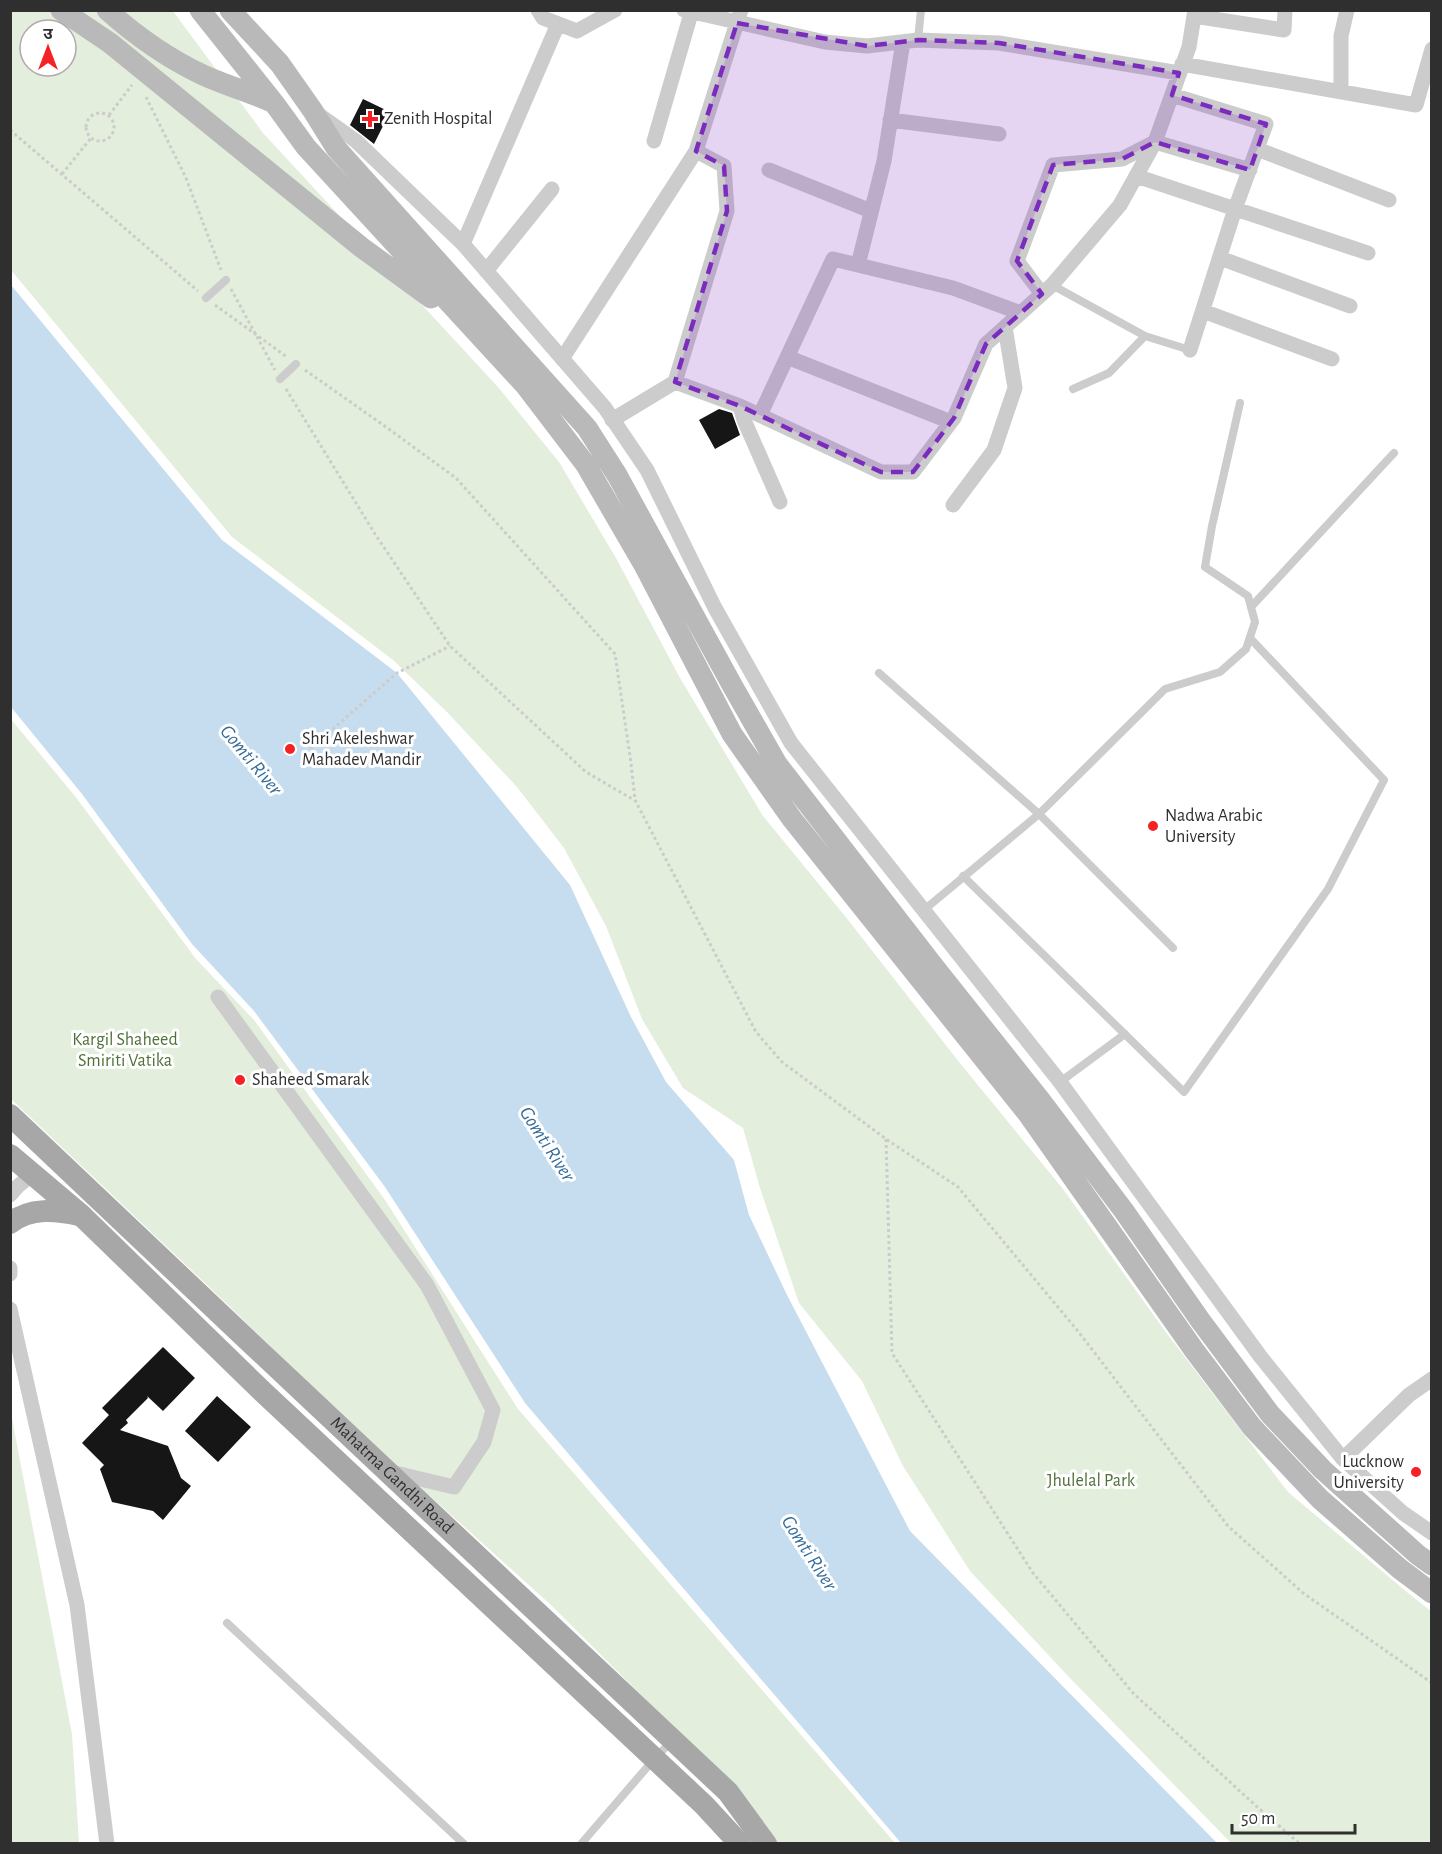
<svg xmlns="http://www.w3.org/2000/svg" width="1442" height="1854" viewBox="0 0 1442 1854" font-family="'Alegreya Sans','Noto Sans Devanagari',sans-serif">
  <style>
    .green { fill: #e4eedc; fill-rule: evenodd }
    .water { fill: #c6ddef }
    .building { fill: #161616 }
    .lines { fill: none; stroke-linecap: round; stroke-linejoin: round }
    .path { stroke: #ccc; stroke-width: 3; stroke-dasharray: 3 3; stroke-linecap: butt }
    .lane { stroke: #ccc; stroke-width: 8 }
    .street { stroke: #ccc; stroke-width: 15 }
    .secondary { stroke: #b9b9b9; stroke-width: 21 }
    .primary { stroke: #a7a7a7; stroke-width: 22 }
    .marked { fill: #7b2cbf; fill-opacity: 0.2; stroke: #7b2cbf; stroke-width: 4.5; stroke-dasharray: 12 8; stroke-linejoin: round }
    .poi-dot { fill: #f62125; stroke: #fff; stroke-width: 2 }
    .labels { text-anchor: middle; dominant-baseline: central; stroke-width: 6; stroke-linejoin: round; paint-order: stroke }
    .poi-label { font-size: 18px; fill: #2f2f2f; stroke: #fff; text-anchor: start }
    .park-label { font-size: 18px; fill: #4f7038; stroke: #fff }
    .street-label { font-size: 18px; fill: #2f2f2f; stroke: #fff }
    .water-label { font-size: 20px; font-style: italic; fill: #356d9a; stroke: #fff }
  </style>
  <rect width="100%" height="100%" fill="#fff"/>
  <path class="green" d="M 10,11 L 173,11 L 263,133 L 498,387 L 559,462 L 616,558 L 680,678 L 763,816 L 845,916 L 963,1067 L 1063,1189 L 1165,1331 L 1288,1492 L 1408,1593 L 1431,1611 L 1431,1843 L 1231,1843 L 1067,1675 L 970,1571 L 903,1466 L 862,1381 L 799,1303 L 760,1188 L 743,1128 L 683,1088 L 642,1019 L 606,926 L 564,848 L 517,787 L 447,712 L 393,660 L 232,537 L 11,270 ZM 30,30 L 66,30 L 66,66 L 30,66 Z
    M 10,718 L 75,796 L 196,959 L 254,1020 L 385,1200 L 518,1409 L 895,1843 L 776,1843 L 658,1712 L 551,1605 L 349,1423 L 227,1304 L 11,1099 Z
    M 10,1408 L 72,1734 L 79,1843 L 11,1843 Z"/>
  <path class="water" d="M 11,285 L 222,540 L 397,673 L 570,885 L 631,1017 L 666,1082 L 734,1160 L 749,1215 L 787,1295 L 910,1531 L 1217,1843 L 901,1843 L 525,1403 L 385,1187 L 254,1011 L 192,944 L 82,794 L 11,707 Z"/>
  <path class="building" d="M 363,99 L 390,112 L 374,144 L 350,125 Z
    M 719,409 L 732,413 L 740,435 L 715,449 L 699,420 Z
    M 163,1347 L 195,1378 L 163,1411 L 147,1396 L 148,1398 L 126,1420 L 128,1423 L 120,1430 L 168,1446 L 181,1478 L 191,1486 L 163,1520 L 153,1511 L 112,1502 L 100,1469 L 104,1465 L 82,1443 L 109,1415 L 102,1408 Z
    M 217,1396 L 251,1427 L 218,1462 L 185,1431 Z"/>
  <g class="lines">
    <path class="path" d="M 146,97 L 186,178 L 221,270
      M86 127a14 14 0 1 1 28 0a14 14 0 1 1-28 0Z
      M 109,115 L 132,85
      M 10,130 L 198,291
      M 62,174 L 91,138
      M 231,289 L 275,370
      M 215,305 L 287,357
      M 305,370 L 386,427 L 456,478 L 615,654 L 631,763 L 635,800 L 756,1032 L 782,1062 L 886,1139 L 958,1187 L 1077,1330 L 1228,1526 L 1303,1593 L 1432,1683
      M 286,389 L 375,534 L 450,646 L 586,772 L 634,800
      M 310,749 L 397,673 L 450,646
      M 886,1139 L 892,1353 L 1033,1573 L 1133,1693 L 1255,1805 L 1300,1844"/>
    <path class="lane" d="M 918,40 L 921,10
      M 1052,285 L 1145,336 L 1190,350
      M 206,298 L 226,280
      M 280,379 L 296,364
      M 1073,389 L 1109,373 L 1145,336
      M 1251,607 L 1394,453
      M 879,673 L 1039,814 L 1173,948
      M 963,876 L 1184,1092 L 1328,889 L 1384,780 L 1250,638
      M 924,910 L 1039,814 L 1165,689 L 1220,672 L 1246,649 L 1255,622 L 1248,596 L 1205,567 L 1212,526 L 1240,403
      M 1060,1082 L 1125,1034
      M 227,1623 L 464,1844
      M 581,1844 L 655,1758 L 672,1741"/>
    <path class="street" d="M 538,10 L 543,18 L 577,31 L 615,10
      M 684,10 L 825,42 L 867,46 L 918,40 L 999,43 L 1179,73
      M 1194,16 L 1284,30 L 1285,10
      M 1182,64 L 1416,105 L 1432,49
      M 1341,92 L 1341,36 L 1347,10
      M 1172,95 L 1266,124 L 1235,209 L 1190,350
      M 318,114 L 356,141 L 463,244 L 605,408 L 647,470 L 715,608 L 791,743 L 1060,1082 L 1260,1356 L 1343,1459 L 1403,1513 L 1432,1533
      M 890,120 L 999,134
      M 654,141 L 692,10
      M 1257,149 L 1389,200
      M 769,170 L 871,211
      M 1136,176 L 1368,253
      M 463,244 L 558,24
      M 1220,258 L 1350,306
      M 858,265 L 884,161 L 903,42
      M 486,271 L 552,189
      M 1042,294 L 1017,261 L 1053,165 L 1122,159 L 1155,142 L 1250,170
      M 1203,311 L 1332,359
      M 787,357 L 951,422
      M 562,359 L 696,151
      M 675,382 L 727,211 L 724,166 L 696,151 L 741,10
      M 740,406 L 744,420 L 780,502
      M 760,415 L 833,259 L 953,288 L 1021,313
      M 612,420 L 675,382 L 740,406 L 881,472 L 913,472 L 954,418 L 986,344 L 1052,285 L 1120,205 L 1155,142 L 1189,47 L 1195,10
      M 953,505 L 994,450 L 1015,388 L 1005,327
      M 218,997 L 427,1285 L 493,1410 L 484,1442 L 454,1487 L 391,1472
      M 10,1195 L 18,1186 L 33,1174
      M 10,1268 L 10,1274
      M 10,1309 L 77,1605 L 107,1844
      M 1343,1459 L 1409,1395 L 1432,1379"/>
    <path class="secondary" d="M 61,10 L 110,43 L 361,247 L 431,298
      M 107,10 C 135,35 169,59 203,75 C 225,85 249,92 272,102
      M 200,10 L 274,103 L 306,147 L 525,385 L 586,465 L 644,565 L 732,734 L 792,819 L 1028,1114 L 1194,1350 L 1252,1427 L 1320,1499 L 1400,1569 L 1432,1593
      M 230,10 L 280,64 L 313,111 L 336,148 L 587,428 L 617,475 L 732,685 L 777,764 L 935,968 L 1041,1101 L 1124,1211 L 1200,1320 L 1270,1414 L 1323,1470 L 1418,1555 L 1432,1565"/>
    <g class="primary">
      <path id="s1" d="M 10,1115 L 237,1330 L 728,1792 L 766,1844"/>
      <path d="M 10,1155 L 81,1215 L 263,1392 L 704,1805 L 740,1844"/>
      <path d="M 10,1223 C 31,1207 56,1210 79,1215"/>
    </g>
  </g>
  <path class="marked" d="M 737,23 L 867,46 L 918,40 L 999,43 L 1179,73 L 1172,95 L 1266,124 L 1250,170 L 1155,142 L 1122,159 L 1053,165 L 1017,261 L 1042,294 L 986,344 L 954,418 L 913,472 L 881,472 L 740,406 L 675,382 L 727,211 L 724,166 L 696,151 Z"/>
  <g class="poi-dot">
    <path d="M367 110h6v6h6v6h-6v6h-6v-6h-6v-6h6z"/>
    <circle cx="290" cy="749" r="6"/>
    <circle cx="1153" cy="826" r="6"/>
    <circle cx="240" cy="1080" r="6"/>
    <circle cx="1416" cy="1472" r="6"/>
  </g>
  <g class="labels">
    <g class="poi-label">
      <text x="384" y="119">Zenith Hospital</text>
      <text x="302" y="739">Shri Akeleshwar<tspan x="302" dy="21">Mahadev Mandir</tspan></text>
      <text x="1165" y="816">Nadwa Arabic<tspan x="1165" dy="21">University</tspan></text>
      <text x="252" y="1080">Shaheed Smarak</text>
      <text x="1404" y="1462" text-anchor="end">Lucknow<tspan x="1404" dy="21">University</tspan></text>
    </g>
    <g class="park-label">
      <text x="125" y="1040">Kargil Shaheed<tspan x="125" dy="21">Smiriti Vatika</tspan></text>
      <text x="1091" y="1481">Jhulelal Park</text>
    </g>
    <g class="street-label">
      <text stroke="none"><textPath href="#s1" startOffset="525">Mahatma Gandhi Road</textPath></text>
    </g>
    <g class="water-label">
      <text transform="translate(251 760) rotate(50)">Gomti River</text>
      <text transform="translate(547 1144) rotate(57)">Gomti River</text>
      <text transform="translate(809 1553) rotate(57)">Gomti River</text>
    </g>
  </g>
  <rect width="1442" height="1854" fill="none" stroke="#2f2f2f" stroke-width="24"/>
  <g transform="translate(48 48)"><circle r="28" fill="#ffffff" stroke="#acacac" stroke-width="1.5"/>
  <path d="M0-4.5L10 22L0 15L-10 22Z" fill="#f62125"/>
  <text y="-9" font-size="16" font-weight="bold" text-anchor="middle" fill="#2f2f2f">उ</text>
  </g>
  <path d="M1232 1824v9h123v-9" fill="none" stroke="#2f2f2f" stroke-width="3"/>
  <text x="1241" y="1824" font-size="18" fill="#2f2f2f" stroke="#ffffff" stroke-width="4.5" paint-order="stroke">50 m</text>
</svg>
